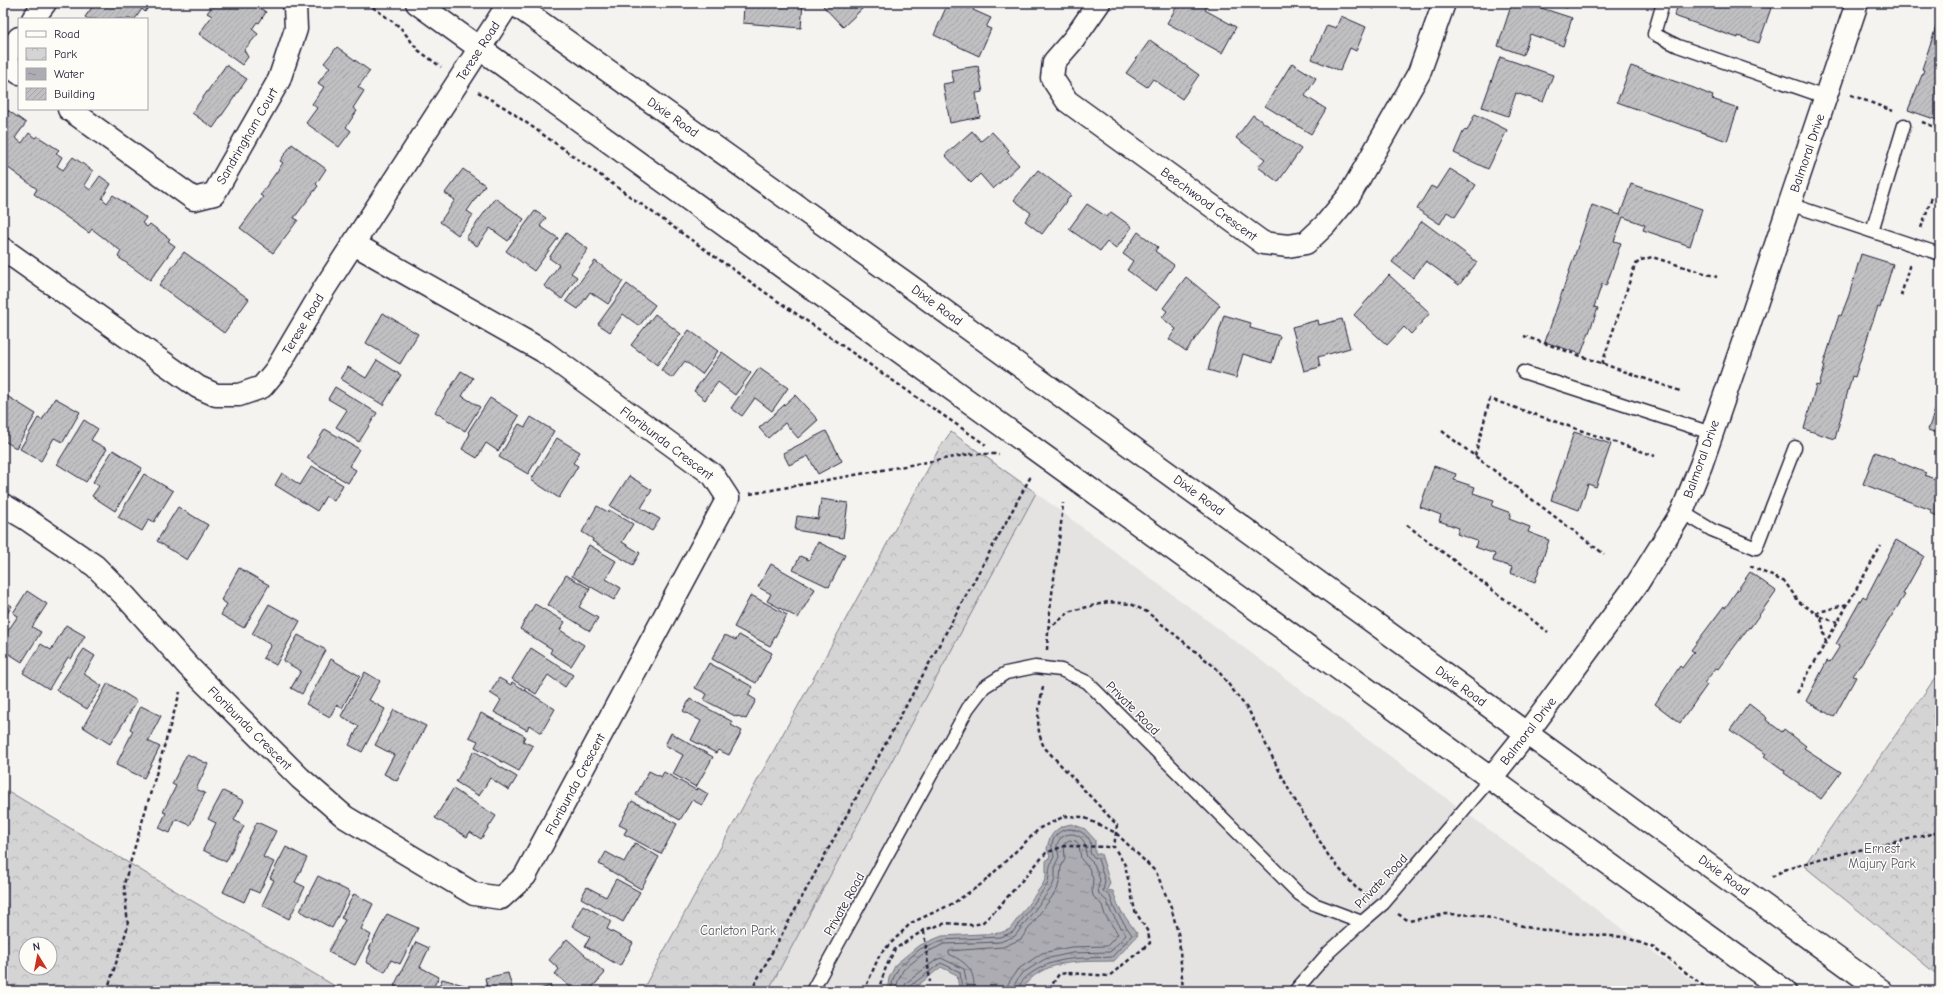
<svg xmlns="http://www.w3.org/2000/svg" width="1943" height="994" viewBox="0 0 1943 994" font-family="'Comic Neue',sans-serif">
  <style>
    .built { fill: #e4e3e2 }
    .park { fill: url(#park-crowns); stroke: #7c7b88; fill-rule: evenodd }
    .water { fill: url(#water-ripples); stroke: #757582 }
    .lines { fill: none; stroke-linecap: round; stroke-linejoin: round }
    .shore { stroke: #59596b; stroke-width: 1 }
    .building { fill: url(#building-hatch); stroke: #22223b }
    .service-casing { stroke: #22223b; stroke-width: 15 }
    .minor-casing { stroke: #22223b; stroke-width: 25 }
    .tertiary-casing { stroke: #22223b; stroke-width: 25 }
    .secondary-casing { stroke: #22223b; stroke-width: 25 }
    .path { stroke: #22223b; stroke-width: 2.5; stroke-dasharray: 4 3; stroke-linecap: butt }
    .service { stroke: #fdfcf7; stroke-width: 12 }
    .minor { stroke: #fdfcf7; stroke-width: 22 }
    .tertiary { stroke: #fdfcf7; stroke-width: 22 }
    .secondary { stroke: #fdfcf7; stroke-width: 22 }
    .labels { text-anchor: middle; dominant-baseline: central; stroke-width: 3; stroke-linejoin: round; paint-order: stroke }
    .street-label { font-size: 13px; fill: #22223b; stroke: #fdfcf7 }
    .park-label { font-size: 13px; fill: #585769; stroke: #fdfcf7 }
  </style>
  <defs>
    <pattern id="park-crowns" width="20" height="18" patternUnits="userSpaceOnUse"><rect width="20" height="18" fill="#d5d4d5"/><path d="M2 6a3 3 0 1 1 6 0M12 15a3 3 0 1 1 6 0" fill="none" stroke="#b7b6b8"/></pattern>
    <pattern id="water-ripples" width="26" height="14" patternUnits="userSpaceOnUse"><rect width="26" height="14" fill="#acacb2"/><path d="M2 4q2-2 4 0t4 0M15 11q2-2 4 0t4 0" fill="none" stroke="#8c8c92"/></pattern>
    <pattern id="building-hatch" width="6" height="6" patternUnits="userSpaceOnUse"><rect width="6" height="6" fill="#c0bfc2"/><path d="M-1 1l2-2M0 6l6-6M5 7l2-2" fill="none" stroke="#a5a4a8"/></pattern>
  </defs>
  <rect width="100%" height="100%" fill="#f4f3ef"/>
  <filter id="ink" filterUnits="userSpaceOnUse"><feTurbulence type="fractalNoise" baseFrequency=".025" numOctaves="2"/><feDisplacementMap in="SourceGraphic" scale="8" xChannelSelector="R" yChannelSelector="G"/><feConvolveMatrix kernelMatrix="1 2 1 2 8 2 1 2 1" color-interpolation-filters="sRGB"/></filter>
  <g filter="url(#ink)">
    <path class="built" d="M 1036,493 L 1706,991 L 764,991 Z"/>
    <path class="park" d="M 951,432 L 1036,493 L 768,991 L 642,991 L 940,447 Z
      M 1940,671 L 1940,977 L 1804,866 Z
      M 3,788 L 343,991 L 3,991 ZM 26,944 L 50,944 L 50,968 L 26,968 Z"/>
    <path class="water" d="M 1072,824 L 1085,829 L 1095,840 L 1095,854 L 1101,854 L 1110,883 L 1107,890 L 1113,891 L 1119,908 L 1138,935 L 1114,961 C 1081,962 1040,958 1021,991 L 958,991 L 959,989 L 957,975 L 941,967 L 911,991 L 887,991 L 889,978 L 896,964 L 918,946 L 942,936 L 1000,933 L 1010,929 L 1043,884 L 1046,877 L 1046,861 L 1050,856 L 1047,849 C 1049,834 1057,826 1072,824 Z"/>
    <g class="lines">
      <path class="shore" d="M 891,991 L 893,979 L 899,967 L 920,949 L 943,940 L 1000,937 L 1013,932 L 1047,885 C 1051,873 1047,868 1054,857 C 1054,852 1051,849 1052,844 C 1056,825 1079,825 1089,839 C 1092,843 1089,850 1091,855 L 1098,859 L 1105,881 L 1103,891 L 1110,896 L 1115,910 L 1132,935 L 1112,957 C 1082,959 1060,955 1033,972 C 1026,977 1019,982 1018,991
        M 896,991 L 898,981 L 903,970 L 923,954 L 944,944 L 1000,942 L 1015,936 L 1052,887 L 1055,879 L 1055,865 L 1059,857 C 1059,853 1056,849 1057,845 C 1060,832 1078,830 1084,842 C 1086,846 1085,853 1087,857 L 1094,864 L 1100,880 L 1098,888 L 1099,894 L 1107,901 L 1111,912 L 1126,935 L 1110,952 L 1072,953 L 1045,959 L 1021,974 L 1014,985 L 1013,991
        M 903,991 L 906,983 L 936,960 L 941,958 L 964,969 L 968,991
        M 908,991 L 910,986 L 941,963 L 960,972 L 962,991
        M 974,991 C 975,969 967,963 949,954 L 949,951 L 1003,947 L 1021,939 L 1057,890 L 1060,879 L 1061,867 L 1065,859 L 1064,844 L 1069,840 L 1076,841 L 1079,845 L 1081,859 L 1089,868 L 1093,879 L 1092,890 L 1093,896 L 1102,905 L 1105,915 L 1118,934 L 1107,946 L 1071,947 L 1042,953 L 1017,970 L 1008,984 L 1007,991"/>
    </g>
    <path class="building" d="M 95,3 L 151,3 L 145,12 L 142,9 L 135,19 L 88,19 L 85,17 Z
      M 215,3 L 264,3 L 260,8 L 266,12 L 259,23 L 257,22 L 252,29 L 258,34 L 244,50 L 248,57 L 242,65 L 199,34 L 212,16 L 207,13 Z
      M 744,3 L 803,3 L 801,28 L 743,23 Z
      M 827,3 L 858,3 L 863,8 L 843,27 L 823,6 Z
      M 948,3 L 976,3 L 973,10 L 991,18 L 986,27 L 991,29 L 979,56 L 934,35 Z
      M 1179,3 L 1209,3 L 1205,10 L 1236,27 L 1222,53 L 1167,23 Z
      M 1358,3 L 1376,3 L 1374,9 Z
      M 1512,3 L 1526,3 L 1572,18 L 1563,46 L 1530,34 L 1523,55 L 1498,46 Z
      M 1553,3 L 1569,3 L 1567,8 Z
      M 1679,3 L 1757,3 L 1771,8 L 1759,43 L 1738,36 L 1738,38 L 1674,16 Z
      M 1341,16 L 1366,27 L 1356,51 L 1350,48 L 1340,71 L 1312,59 L 1327,25 L 1336,28 Z
      M 1939,18 L 1940,19 L 1940,121 L 1908,110 L 1924,70 L 1922,69 Z
      M 1150,40 L 1199,75 L 1182,99 L 1153,79 L 1147,87 L 1126,73 Z
      M 337,47 L 370,71 L 358,87 L 364,91 L 353,108 L 357,111 L 346,127 L 351,131 L 339,147 L 306,123 L 317,108 L 312,104 L 324,87 L 318,83 L 330,67 L 324,63 Z
      M 1500,57 L 1553,75 L 1543,102 L 1516,93 L 1508,116 L 1482,107 Z
      M 1292,63 L 1316,78 L 1305,96 L 1326,109 L 1311,134 L 1265,106 Z
      M 226,65 L 247,79 L 213,128 L 192,113 Z
      M 978,66 L 983,92 L 976,93 L 980,117 L 950,123 L 943,84 L 954,82 L 951,70 Z
      M 1631,66 L 1694,88 L 1713,96 L 1712,99 L 1738,108 L 1727,141 L 1617,102 Z
      M 6,109 L 26,123 L 15,138 L 22,143 L 29,133 L 35,138 L 37,136 L 59,150 L 56,153 L 62,157 L 57,166 L 63,170 L 73,157 L 93,171 L 84,185 L 90,190 L 100,176 L 111,184 L 102,198 L 107,203 L 113,195 L 146,218 L 142,223 L 147,227 L 150,224 L 170,239 L 168,241 L 175,246 L 150,280 L 118,257 L 121,251 L 92,229 L 89,233 L 34,194 L 37,189 L 7,167 L 4,172 L 3,171 L 3,113 Z
      M 1475,114 L 1507,130 L 1488,169 L 1454,153 L 1464,130 L 1467,131 Z
      M 1253,115 L 1301,149 L 1278,182 L 1258,167 L 1265,159 L 1236,138 Z
      M 972,131 L 981,141 L 992,132 L 1009,150 L 1007,152 L 1019,165 L 993,189 L 980,174 L 971,183 L 945,155 Z
      M 292,144 L 326,169 L 316,184 L 318,186 L 294,218 L 298,220 L 273,253 L 240,228 L 263,197 L 260,195 L 283,163 L 280,161 Z
      M 463,169 L 485,185 L 467,211 L 473,215 L 458,235 L 440,222 L 455,200 L 445,193 Z
      M 1450,169 L 1476,185 L 1455,217 L 1447,212 L 1440,224 L 1417,209 L 1431,186 L 1437,189 Z
      M 1038,170 L 1071,195 L 1042,234 L 1025,221 L 1031,213 L 1014,200 Z
      M 1631,184 L 1702,209 L 1690,246 L 1643,230 L 1645,225 L 1623,217 L 1614,241 L 1621,243 L 1606,286 L 1602,284 L 1594,307 L 1598,308 L 1581,354 L 1545,342 L 1592,205 L 1620,215 Z
      M 495,198 L 524,219 L 508,241 L 490,228 L 477,246 L 466,238 Z
      M 1087,204 L 1107,217 L 1111,212 L 1132,227 L 1116,249 L 1107,242 L 1100,251 L 1069,229 Z
      M 535,211 L 546,218 L 540,226 L 558,238 L 534,271 L 506,251 Z
      M 1422,221 L 1477,262 L 1459,285 L 1426,261 L 1413,278 L 1392,262 Z
      M 1138,232 L 1158,247 L 1155,251 L 1174,265 L 1156,291 L 1127,270 L 1133,261 L 1123,254 Z
      M 566,233 L 588,249 L 571,273 L 577,277 L 562,299 L 544,286 L 559,265 L 549,258 Z
      M 184,252 L 249,299 L 224,333 L 159,285 Z
      M 1861,254 L 1893,264 L 1880,308 L 1878,307 L 1871,326 L 1855,377 L 1852,376 L 1835,439 L 1804,429 L 1816,385 L 1819,386 L 1825,366 L 1823,366 L 1839,315 L 1841,316 L 1849,295 Z
      M 595,261 L 623,281 L 608,304 L 590,292 L 578,309 L 566,301 Z
      M 1389,275 L 1430,313 L 1411,334 L 1404,327 L 1387,345 L 1354,315 Z
      M 1186,277 L 1220,305 L 1186,351 L 1169,339 L 1176,329 L 1162,318 L 1167,311 L 1163,308 Z
      M 627,284 L 655,305 L 639,326 L 623,314 L 610,332 L 598,324 Z
      M 383,313 L 418,334 L 400,364 L 366,343 Z
      M 655,314 L 681,334 L 657,365 L 631,345 Z
      M 1224,315 L 1251,323 L 1250,328 L 1280,336 L 1272,363 L 1243,354 L 1236,378 L 1208,370 Z
      M 1342,319 L 1350,348 L 1318,357 L 1320,367 L 1304,371 L 1292,327 L 1318,320 L 1319,325 Z
      M 689,330 L 718,351 L 702,374 L 685,361 L 672,378 L 661,370 Z
      M 722,352 L 751,373 L 735,395 L 718,382 L 705,400 L 694,391 Z
      M 377,360 L 401,375 L 383,405 L 341,379 L 348,367 L 366,378 Z
      M 759,368 L 788,388 L 772,411 L 755,398 L 742,416 L 731,408 Z
      M 461,371 L 473,378 L 462,396 L 480,407 L 465,431 L 435,412 Z
      M 335,387 L 377,413 L 359,442 L 336,427 L 347,410 L 328,399 Z
      M 795,395 L 818,420 L 798,438 L 785,423 L 768,438 L 759,428 Z
      M 7,396 L 36,414 L 16,448 L 3,440 L 3,403 Z
      M 1940,396 L 1940,434 L 1928,430 Z
      M 55,398 L 80,412 L 63,442 L 54,438 L 41,461 L 20,449 L 38,418 L 42,420 Z
      M 490,398 L 519,416 L 498,451 L 486,443 L 477,458 L 462,449 L 470,434 L 468,432 Z
      M 531,417 L 554,431 L 528,474 L 499,457 L 519,424 L 525,427 Z
      M 84,420 L 98,429 L 91,440 L 107,449 L 86,482 L 57,464 Z
      M 325,429 L 359,449 L 349,466 L 356,470 L 348,483 L 307,458 Z
      M 826,431 L 842,461 L 818,474 L 808,456 L 789,465 L 783,453 Z
      M 1574,432 L 1611,444 L 1596,487 L 1588,484 L 1579,510 L 1551,500 Z
      M 557,438 L 580,452 L 573,463 L 578,466 L 559,498 L 531,480 Z
      M 113,450 L 142,468 L 115,511 L 92,496 L 99,486 L 93,482 Z
      M 1875,452 L 1926,473 L 1924,475 L 1940,481 L 1940,517 L 1930,513 L 1931,510 L 1863,484 Z
      M 312,466 L 343,485 L 334,501 L 326,496 L 317,511 L 275,485 L 282,473 L 300,485 Z
      M 1434,466 L 1456,474 L 1454,480 L 1475,487 L 1473,493 L 1494,500 L 1492,506 L 1511,513 L 1509,519 L 1530,527 L 1528,532 L 1549,540 L 1535,582 L 1510,573 L 1512,567 L 1493,561 L 1495,554 L 1475,547 L 1477,541 L 1457,534 L 1459,528 L 1439,521 L 1441,515 L 1420,507 Z
      M 144,474 L 173,491 L 154,522 L 149,519 L 142,531 L 118,517 Z
      M 629,476 L 652,490 L 641,508 L 660,519 L 652,531 L 610,506 Z
      M 821,499 L 848,503 L 843,538 L 795,530 L 797,516 L 818,519 Z
      M 597,506 L 608,512 L 609,510 L 633,524 L 622,542 L 640,553 L 633,565 L 592,541 L 593,539 L 582,532 Z
      M 178,507 L 208,525 L 187,560 L 157,541 Z
      M 1896,540 L 1924,556 L 1903,594 L 1905,595 L 1853,676 L 1856,677 L 1834,717 L 1806,701 L 1827,661 L 1830,662 L 1840,646 L 1836,644 L 1863,596 L 1866,598 Z
      M 818,542 L 845,555 L 829,587 L 793,570 L 800,556 L 809,560 Z
      M 589,545 L 616,561 L 606,579 L 621,588 L 614,600 L 572,576 Z
      M 771,564 L 815,589 L 798,618 L 767,601 L 771,594 L 758,587 Z
      M 239,568 L 269,585 L 244,628 L 221,615 L 227,604 L 221,600 Z
      M 1750,572 L 1776,591 L 1750,628 L 1749,627 L 1718,669 L 1716,668 L 1704,683 L 1707,685 L 1680,723 L 1655,704 L 1680,666 L 1682,668 L 1694,652 L 1691,650 L 1724,606 L 1725,608 Z
      M 566,575 L 590,589 L 579,607 L 598,618 L 590,631 L 548,605 Z
      M 27,591 L 47,604 L 32,627 L 41,632 L 22,662 L 3,650 L 3,638 L 18,616 L 13,613 Z
      M 751,595 L 787,615 L 770,646 L 734,627 Z
      M 3,600 L 12,606 L 3,620 Z
      M 269,604 L 300,621 L 276,665 L 263,658 L 271,645 L 252,634 Z
      M 535,604 L 565,622 L 560,630 L 584,645 L 571,666 L 550,653 L 552,649 L 520,629 Z
      M 66,625 L 85,636 L 71,659 L 68,657 L 49,689 L 23,673 L 41,644 L 51,650 Z
      M 298,635 L 326,650 L 302,694 L 291,688 L 301,671 L 283,661 Z
      M 725,635 L 736,640 L 739,635 L 772,653 L 756,683 L 712,659 Z
      M 531,648 L 573,675 L 565,687 L 548,675 L 536,694 L 512,679 Z
      M 84,649 L 95,656 L 84,674 L 102,686 L 87,709 L 56,690 Z
      M 331,659 L 360,676 L 342,708 L 336,705 L 330,717 L 306,704 Z
      M 709,663 L 753,687 L 748,695 L 756,700 L 746,719 L 738,716 L 737,717 L 704,700 L 707,694 L 695,688 Z
      M 365,672 L 380,681 L 369,700 L 385,709 L 362,752 L 349,745 L 359,726 L 341,716 Z
      M 499,678 L 511,685 L 512,682 L 555,709 L 541,733 L 529,725 L 527,730 L 494,712 L 501,700 L 490,693 Z
      M 108,683 L 137,701 L 110,744 L 83,727 Z
      M 690,699 L 733,722 L 731,725 L 742,731 L 729,755 L 718,750 L 716,753 L 691,740 L 701,721 L 683,711 Z
      M 1749,704 L 1767,718 L 1766,720 L 1782,732 L 1784,729 L 1806,746 L 1804,748 L 1841,772 L 1821,799 L 1784,773 L 1785,771 L 1764,756 L 1766,754 L 1730,730 Z
      M 141,706 L 161,716 L 148,741 L 160,747 L 144,778 L 116,765 L 133,731 L 130,729 Z
      M 394,710 L 426,726 L 397,781 L 384,774 L 394,755 L 375,745 Z
      M 481,713 L 525,736 L 523,741 L 533,746 L 519,771 L 475,747 L 478,741 L 469,737 Z
      M 671,733 L 713,757 L 696,787 L 673,774 L 683,755 L 665,745 Z
      M 474,751 L 517,777 L 509,790 L 490,778 L 479,796 L 456,782 Z
      M 187,754 L 208,764 L 196,789 L 205,793 L 190,825 L 176,819 L 170,833 L 159,828 L 166,813 L 163,812 L 176,786 L 172,784 Z
      M 649,771 L 661,777 L 664,772 L 696,790 L 698,788 L 708,794 L 702,805 L 692,800 L 680,820 L 636,795 Z
      M 453,789 L 496,816 L 481,839 L 470,832 L 467,837 L 435,818 Z
      M 223,791 L 244,801 L 234,820 L 244,826 L 226,862 L 203,850 L 216,823 L 208,819 Z
      M 632,801 L 677,824 L 661,854 L 624,834 L 627,829 L 619,825 Z
      M 257,822 L 276,831 L 263,857 L 274,862 L 259,893 L 250,889 L 244,902 L 223,892 Z
      M 635,843 L 659,857 L 641,889 L 599,864 L 606,852 L 624,862 Z
      M 286,847 L 307,858 L 295,882 L 305,887 L 289,919 L 262,905 L 274,880 L 270,878 Z
      M 318,876 L 350,892 L 332,928 L 300,911 Z
      M 616,879 L 640,892 L 623,922 L 581,898 L 587,887 L 606,897 Z
      M 354,894 L 373,904 L 361,929 L 371,935 L 355,965 L 328,952 L 345,920 L 341,918 Z
      M 583,905 L 611,921 L 607,929 L 633,943 L 620,966 L 585,946 L 590,937 L 572,926 Z
      M 387,914 L 418,928 L 400,964 L 391,960 L 385,972 L 366,962 L 371,950 L 369,949 Z
      M 567,939 L 605,973 L 589,991 L 575,991 L 555,974 L 559,969 L 549,960 Z
      M 416,942 L 429,948 L 420,967 L 439,977 L 431,991 L 404,991 L 394,986 Z
      M 508,973 L 513,991 L 488,991 L 485,978 Z
      M 442,979 L 475,988 L 474,991 L 438,991 Z
      M 551,986 L 553,991 L 532,991 Z"/>
    <g class="lines">
      <defs>
        <path id="service" d="M 1663,3 L 1654,34 L 1678,46 L 1825,97
          M 1789,204 L 1940,254
          M 1872,231 L 1904,125
          M 1523,372 L 1711,433
          M 1682,512 L 1712,530 L 1756,548 L 1795,447
          M 812,991 L 968,708 L 984,687 L 1006,673 L 1035,667 L 1061,670 L 1087,682 L 1299,894 L 1314,904 L 1362,922 L 1383,904 L 1491,778
          M 1295,991 L 1329,952 L 1362,922"/>
        <path id="minor" d="M 1099,3 L 1074,39 L 1054,62 L 1052,78 L 1067,101 L 1263,243 L 1288,246 L 1306,243 L 1325,225 L 1349,196 L 1419,73 L 1444,3
          M 33,19 L 45,3
          M 3,60 L 19,38
          M 3,61 L 19,73
          M 69,109 L 194,199 L 214,194 L 279,80 L 296,29 L 295,6 L 293,3
          M 3,249 L 198,387 L 216,395 L 239,395 L 262,387 L 276,370 L 322,292 L 509,3
          M 3,505 L 25,518 L 95,566 L 125,596 L 188,666 L 300,778 L 345,817 L 474,894 L 501,898 L 525,876 L 728,498 L 713,475 L 543,351 L 354,244"/>
        <path id="tertiary" d="M 1491,778 L 1527,733 L 1637,584 L 1682,512 L 1701,465 L 1748,328 L 1857,3"/>
        <path id="secondary" d="M 417,3 L 1785,991
          M 513,3 L 907,284 L 1882,991"/>
      </defs>
      <use href="#service" class="service-casing"/>
      <use href="#minor" class="minor-casing"/>
      <use href="#tertiary" class="tertiary-casing"/>
      <use href="#secondary" class="secondary-casing"/>
      <path class="path" d="M 367,3 L 400,27 L 418,50 L 441,67
        M 478,92 L 507,109 L 769,295 L 986,445
        M 1851,95 L 1893,111
        M 1922,122 L 1940,129
        M 1921,228 L 1932,197
        M 1901,296 L 1910,263
        M 1524,336 L 1680,391
        M 1602,364 L 1635,265 L 1641,260 L 1652,257 L 1717,277
        M 1442,431 L 1604,554
        M 1475,456 L 1490,399 L 1655,456
        M 750,494 L 971,454 L 999,454
        M 1407,525 L 1548,632
        M 1750,566 L 1785,582 L 1799,602 L 1821,617 L 1826,643
        M 1816,613 L 1847,604
        M 1821,617 L 1837,622
        M 1048,629 L 1071,611 L 1108,602 L 1131,604 L 1147,612 L 1216,668 L 1249,711 L 1290,792 L 1330,858 L 1357,889 L 1367,894
        M 1047,650 C 1049,601 1059,552 1063,503
        M 1043,687 C 1039,709 1034,726 1044,747 L 1117,825 L 1114,847
        M 1797,693 L 1881,546
        M 1772,877 L 1784,870 L 1819,859 L 1940,832
        M 1398,914 L 1409,921 L 1446,914 L 1478,915 L 1531,928 L 1557,932 L 1625,937 L 1654,948 L 1710,991
        M 924,931 L 930,982
        M 107,991 L 128,926 L 124,884 L 180,692
        M 751,991 L 1031,476 L 1030,475
        M 864,991 L 880,954 L 911,923 L 952,904 L 983,883 L 1040,828 L 1065,816 L 1083,817 L 1116,833 L 1156,872 L 1171,907 L 1179,937 L 1183,991
        M 878,991 L 886,967 L 895,949 L 924,930 L 946,923 L 973,925 L 982,923 L 996,910 L 1046,853 L 1064,846 L 1114,847 L 1125,865 L 1135,911 L 1148,932 L 1150,943 L 1109,976 L 1069,973 L 1059,974 L 1048,991"/>
      <use href="#service" class="service"/>
      <use href="#minor" class="minor"/>
      <use href="#tertiary" class="tertiary"/>
      <use href="#secondary" class="secondary"/>
    </g>
  </g>
  <g class="labels">
    <g class="street-label">
      <text transform="translate(478 51) rotate(-57)">Terese Road</text>
      <text transform="translate(673 117) rotate(35)">Dixie Road</text>
      <text transform="translate(247 136) rotate(-60)">Sandringham Court</text>
      <text transform="translate(1807 153) rotate(-71)">Balmoral Drive</text>
      <text transform="translate(1209 204) rotate(36)">Beechwood Crescent</text>
      <text transform="translate(937 305) rotate(36)">Dixie Road</text>
      <text transform="translate(303 324) rotate(-59)">Terese Road</text>
      <text transform="translate(667 443) rotate(37)">Floribunda Crescent</text>
      <text transform="translate(1701 459) rotate(-70)">Balmoral Drive</text>
      <text transform="translate(1199 495) rotate(36)">Dixie Road</text>
      <text transform="translate(1461 686) rotate(36)">Dixie Road</text>
      <text transform="translate(1133 708) rotate(45)">Private Road</text>
      <text transform="translate(250 728) rotate(45)">Floribunda Crescent</text>
      <text transform="translate(1528 731) rotate(-52)">Balmoral Drive</text>
      <text transform="translate(575 784) rotate(-62)">Floribunda Crescent</text>
      <text transform="translate(1724 875) rotate(36)">Dixie Road</text>
      <text transform="translate(1381 881) rotate(-46)">Private Road</text>
      <text transform="translate(844 904) rotate(-61)">Private Road</text>
    </g>
    <g class="park-label">
      <text x="1882" y="848">Ernest<tspan x="1882" dy="15">Majury Park</tspan></text>
      <text x="738" y="930">Carleton Park</text>
    </g>
  </g>
  <rect width="1943" height="994" fill="none" stroke="#fdfcf7" stroke-width="16"/>
  <rect x="8" y="8" width="1927" height="978" fill="none" stroke="#22223b" stroke-width="1.5" filter="url(#ink)"/>
  <rect x="18" y="18" width="130" height="92" fill="#fdfcf7" stroke="#a5a5ac"/>
  <rect x="26" y="31" width="20" height="6" fill="#fdfcf7" stroke="#a5a5ac"/>
  <text x="54" y="38" font-size="12" fill="#22223b">Road</text>
  <rect x="26" y="48" width="20" height="12" fill="url(#park-crowns)" stroke="#a5a5ac"/>
  <text x="54" y="58" font-size="12" fill="#22223b">Park</text>
  <rect x="26" y="68" width="20" height="12" fill="url(#water-ripples)" stroke="#a5a5ac"/>
  <text x="54" y="78" font-size="12" fill="#22223b">Water</text>
  <rect x="26" y="88" width="20" height="12" fill="url(#building-hatch)" stroke="#a5a5ac"/>
  <text x="54" y="98" font-size="12" fill="#22223b">Building</text>
  <g transform="translate(38 956) rotate(350)"><circle r="19" fill="#fdfcf7" stroke="#a5a5ac"/>
  <path d="M0-3L7 15L0 10L-7 15Z" fill="#c8321e"/>
  <text y="-6" font-size="11" font-weight="bold" text-anchor="middle" fill="#22223b">N</text>
  </g>
</svg>
